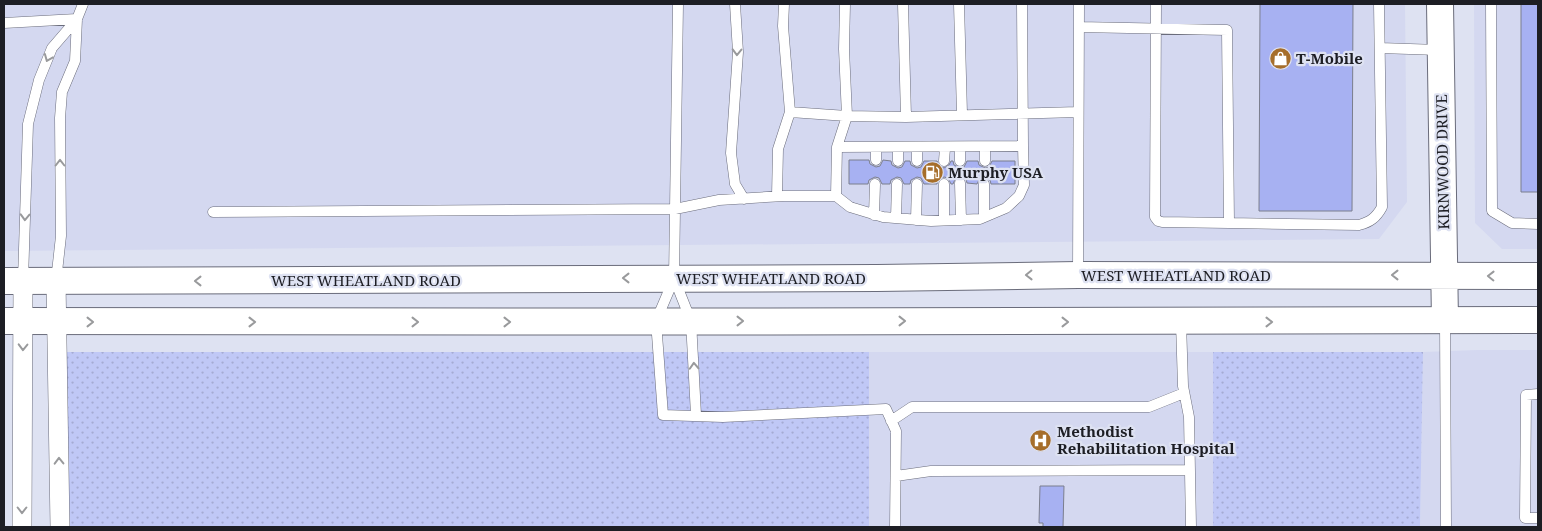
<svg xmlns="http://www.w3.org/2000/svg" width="1542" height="531" viewBox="0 0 1542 531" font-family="'Noto Serif',serif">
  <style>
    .built { fill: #d4d8f0 }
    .grass { fill: url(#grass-dots) }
    .building { fill: #a7b1f2; stroke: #7b7e8d }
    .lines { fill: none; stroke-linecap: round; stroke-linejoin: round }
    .lane-casing { stroke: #6a6c7b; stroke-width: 11 }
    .street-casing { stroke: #6a6c7b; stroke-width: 20 }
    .secondary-casing { stroke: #6a6c7b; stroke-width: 28 }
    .lane { stroke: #fff; stroke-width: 10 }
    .street { stroke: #fff; stroke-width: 19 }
    .secondary { stroke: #fff; stroke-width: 26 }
    .oneway { stroke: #999a9c }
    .labels { text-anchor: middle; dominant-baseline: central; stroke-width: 4.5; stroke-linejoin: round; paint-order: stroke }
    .poi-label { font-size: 15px; font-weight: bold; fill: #1d1e24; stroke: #dee2f2; text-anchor: start }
    .street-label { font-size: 15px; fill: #1d1e24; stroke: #dee2f2 }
  </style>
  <defs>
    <pattern id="grass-dots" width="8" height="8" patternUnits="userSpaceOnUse" patternTransform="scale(1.25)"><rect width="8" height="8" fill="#c0c8f6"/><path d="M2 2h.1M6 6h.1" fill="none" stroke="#a5abd3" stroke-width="1.8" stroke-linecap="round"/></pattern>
  </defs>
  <rect width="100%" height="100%" fill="#dee2f2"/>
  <path class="built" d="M 4,4 L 1405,4 L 1407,202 L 1379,239 L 4,251 Z
    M 1474,4 L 1538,4 L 1538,249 L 1502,249 L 1475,223 Z
    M 1477,350 L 1538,350 L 1538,527 L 1420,527 L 1423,352 Z
    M 869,352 L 1213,352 L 1213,527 L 869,527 Z"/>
  <path class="grass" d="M 57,352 L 869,352 L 869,527 L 57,527 Z
    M 1213,352 L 1423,352 L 1420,527 L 1213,527 Z"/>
  <path class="building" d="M 1260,4 L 1353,4 L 1352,211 L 1259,211 Z
    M 1521,4 L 1538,4 L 1538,192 L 1521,192 Z
    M 849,160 L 869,160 L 870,164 L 876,167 L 880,166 L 883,160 L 891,161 L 892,165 L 898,168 L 902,167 L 905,161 L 910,161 L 911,165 L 917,168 L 921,167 L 924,161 L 937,161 L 940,166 L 944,168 L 949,165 L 951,161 L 953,161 L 954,165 L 960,168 L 964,167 L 967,161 L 978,161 L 979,165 L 985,168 L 989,167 L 992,161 L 1015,161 L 1015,184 L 991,184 L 990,180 L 984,177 L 980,178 L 977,184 L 967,183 L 966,179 L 960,176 L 956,177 L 953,184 L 951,184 L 948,178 L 944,177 L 938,180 L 937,184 L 924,184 L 921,178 L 917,177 L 911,180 L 910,184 L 904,184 L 901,178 L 897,177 L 891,180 L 890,184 L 882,184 L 879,178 L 875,177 L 869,180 L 868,184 L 849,184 Z
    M 1040,486 L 1064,486 L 1063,527 L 1043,527 L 1043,523 L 1039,523 Z"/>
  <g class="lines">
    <defs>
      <path id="lane" d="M 678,4 L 674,278 L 691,321 L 696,415
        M 735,4 L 738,52 L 731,153 L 735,184 L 744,199
        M 903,4 L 906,117
        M 959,4 L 962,114
        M 1156,4 L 1155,217 L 1158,221 L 1162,222 L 1229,223
        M 1491,4 L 1492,211 L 1512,223 L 1538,224
        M 4,23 L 77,19
        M 1079,27 L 1227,30 L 1229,223 L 1359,225 C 1370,222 1376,218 1382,207 L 1379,4
        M 1380,48 L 1439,50
        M 790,112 L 847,116 L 844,49 L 845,4
        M 837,147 L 1023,146 L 1022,4
        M 960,147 L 960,161
        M 985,147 L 985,161
        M 917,148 L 917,161
        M 876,160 L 876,148
        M 898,161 L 898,148
        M 944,161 L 945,148
        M 960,183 L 961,220
        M 984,184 L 984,217
        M 777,196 L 778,149 L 790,112 L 783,26 L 784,4
        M 836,196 L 850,207 L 883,217 L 931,221 L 980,219 L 1006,208 L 1019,196 L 1024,185 L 1023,146
        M 213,212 L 675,209 L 719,200 L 784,196 L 836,196 L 837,147 L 847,116 L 906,117 L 1078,112
        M 874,215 L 875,184
        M 896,218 L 897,184
        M 916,220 L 917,184
        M 944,220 L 944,184
        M 1078,274 L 1079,4
        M 23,280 L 28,124 L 39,80 L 52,48 L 77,19
        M 56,281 L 61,236 L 60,118 L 62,92 L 75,61 L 77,19 L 83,4
        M 673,281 L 656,321 L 663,415 L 723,417 L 886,409 L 896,431 L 895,527
        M 1445,321 L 1446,527
        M 1181,322 L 1183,386 L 1189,417 L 1191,527
        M 1538,394 L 1526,395 L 1525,518 L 1538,518
        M 891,421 L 912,407 L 1149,407 L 1184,393
        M 896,476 L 931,471 L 1190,470"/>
      <path id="street" d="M 56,281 L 60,527
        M 22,527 L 23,281"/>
      <path id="secondary" d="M 1440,4 L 1445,321
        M 4,281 L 877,278 L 1078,275 L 1538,276
        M 4,321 C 515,321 1027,323 1538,320"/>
    </defs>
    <use href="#lane" class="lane-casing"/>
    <use href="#street" class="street-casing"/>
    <use href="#secondary" class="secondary-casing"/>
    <use href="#lane" class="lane"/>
    <use href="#street" class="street"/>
    <use href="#secondary" class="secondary"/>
  </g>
  <defs><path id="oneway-chevron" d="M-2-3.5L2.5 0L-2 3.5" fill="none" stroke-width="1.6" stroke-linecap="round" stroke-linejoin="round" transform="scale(1.25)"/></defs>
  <g class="oneway">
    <use href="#oneway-chevron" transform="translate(737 52) rotate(91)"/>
    <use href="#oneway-chevron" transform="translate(48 58) rotate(112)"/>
    <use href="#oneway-chevron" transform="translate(60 163) rotate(-90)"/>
    <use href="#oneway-chevron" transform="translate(25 217) rotate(92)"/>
    <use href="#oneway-chevron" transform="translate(1029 275) rotate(179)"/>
    <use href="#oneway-chevron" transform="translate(1395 275) rotate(-180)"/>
    <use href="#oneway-chevron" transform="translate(1491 276) rotate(-179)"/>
    <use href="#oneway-chevron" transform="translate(626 278) rotate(180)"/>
    <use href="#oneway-chevron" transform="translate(198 281) rotate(180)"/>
    <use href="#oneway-chevron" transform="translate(740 321)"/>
    <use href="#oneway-chevron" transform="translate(902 321)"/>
    <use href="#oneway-chevron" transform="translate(90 322)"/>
    <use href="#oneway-chevron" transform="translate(252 322)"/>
    <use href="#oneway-chevron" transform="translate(415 322)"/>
    <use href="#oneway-chevron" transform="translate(507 322)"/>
    <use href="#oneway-chevron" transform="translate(1065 322)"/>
    <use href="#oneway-chevron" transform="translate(1269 322)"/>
    <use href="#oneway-chevron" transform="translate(23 347) rotate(91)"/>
    <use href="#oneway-chevron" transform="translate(694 366) rotate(-93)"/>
    <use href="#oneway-chevron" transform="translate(59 461) rotate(-91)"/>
    <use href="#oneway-chevron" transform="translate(22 510) rotate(90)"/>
  </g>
  <defs>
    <symbol id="shop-disc" viewBox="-11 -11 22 22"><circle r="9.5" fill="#a66e2b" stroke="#dee2f2"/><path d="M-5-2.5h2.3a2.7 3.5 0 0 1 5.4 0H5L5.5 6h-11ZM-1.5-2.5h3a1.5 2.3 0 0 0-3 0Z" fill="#fff"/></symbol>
    <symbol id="fuel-disc" viewBox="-11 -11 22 22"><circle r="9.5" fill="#a66e2b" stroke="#dee2f2"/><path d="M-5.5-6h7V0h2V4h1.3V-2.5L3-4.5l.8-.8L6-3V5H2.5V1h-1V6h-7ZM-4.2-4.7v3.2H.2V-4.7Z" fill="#fff"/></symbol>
    <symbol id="hospital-disc" viewBox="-11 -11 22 22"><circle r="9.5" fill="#a66e2b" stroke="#dee2f2"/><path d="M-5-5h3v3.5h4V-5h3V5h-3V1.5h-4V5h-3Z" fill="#fff"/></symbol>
  </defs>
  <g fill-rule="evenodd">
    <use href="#shop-disc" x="1268" y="46" width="25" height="25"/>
    <use href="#fuel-disc" x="920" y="160" width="25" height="25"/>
    <use href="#hospital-disc" x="1028" y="428" width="25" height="25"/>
  </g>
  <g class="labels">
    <g class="poi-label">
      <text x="1296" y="58">T-Mobile</text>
      <text x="948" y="172">Murphy USA</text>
      <text x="1057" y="431">Methodist<tspan x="1057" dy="17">Rehabilitation Hospital</tspan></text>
    </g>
    <g class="street-label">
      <text transform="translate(1442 162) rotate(-91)">KIRNWOOD DRIVE</text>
      <text x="1176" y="275">WEST WHEATLAND ROAD</text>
      <text x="771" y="278">WEST WHEATLAND ROAD</text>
      <text x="366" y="280">WEST WHEATLAND ROAD</text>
    </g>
  </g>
  <rect width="1542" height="531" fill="none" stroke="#1d1e24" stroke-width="10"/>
</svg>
